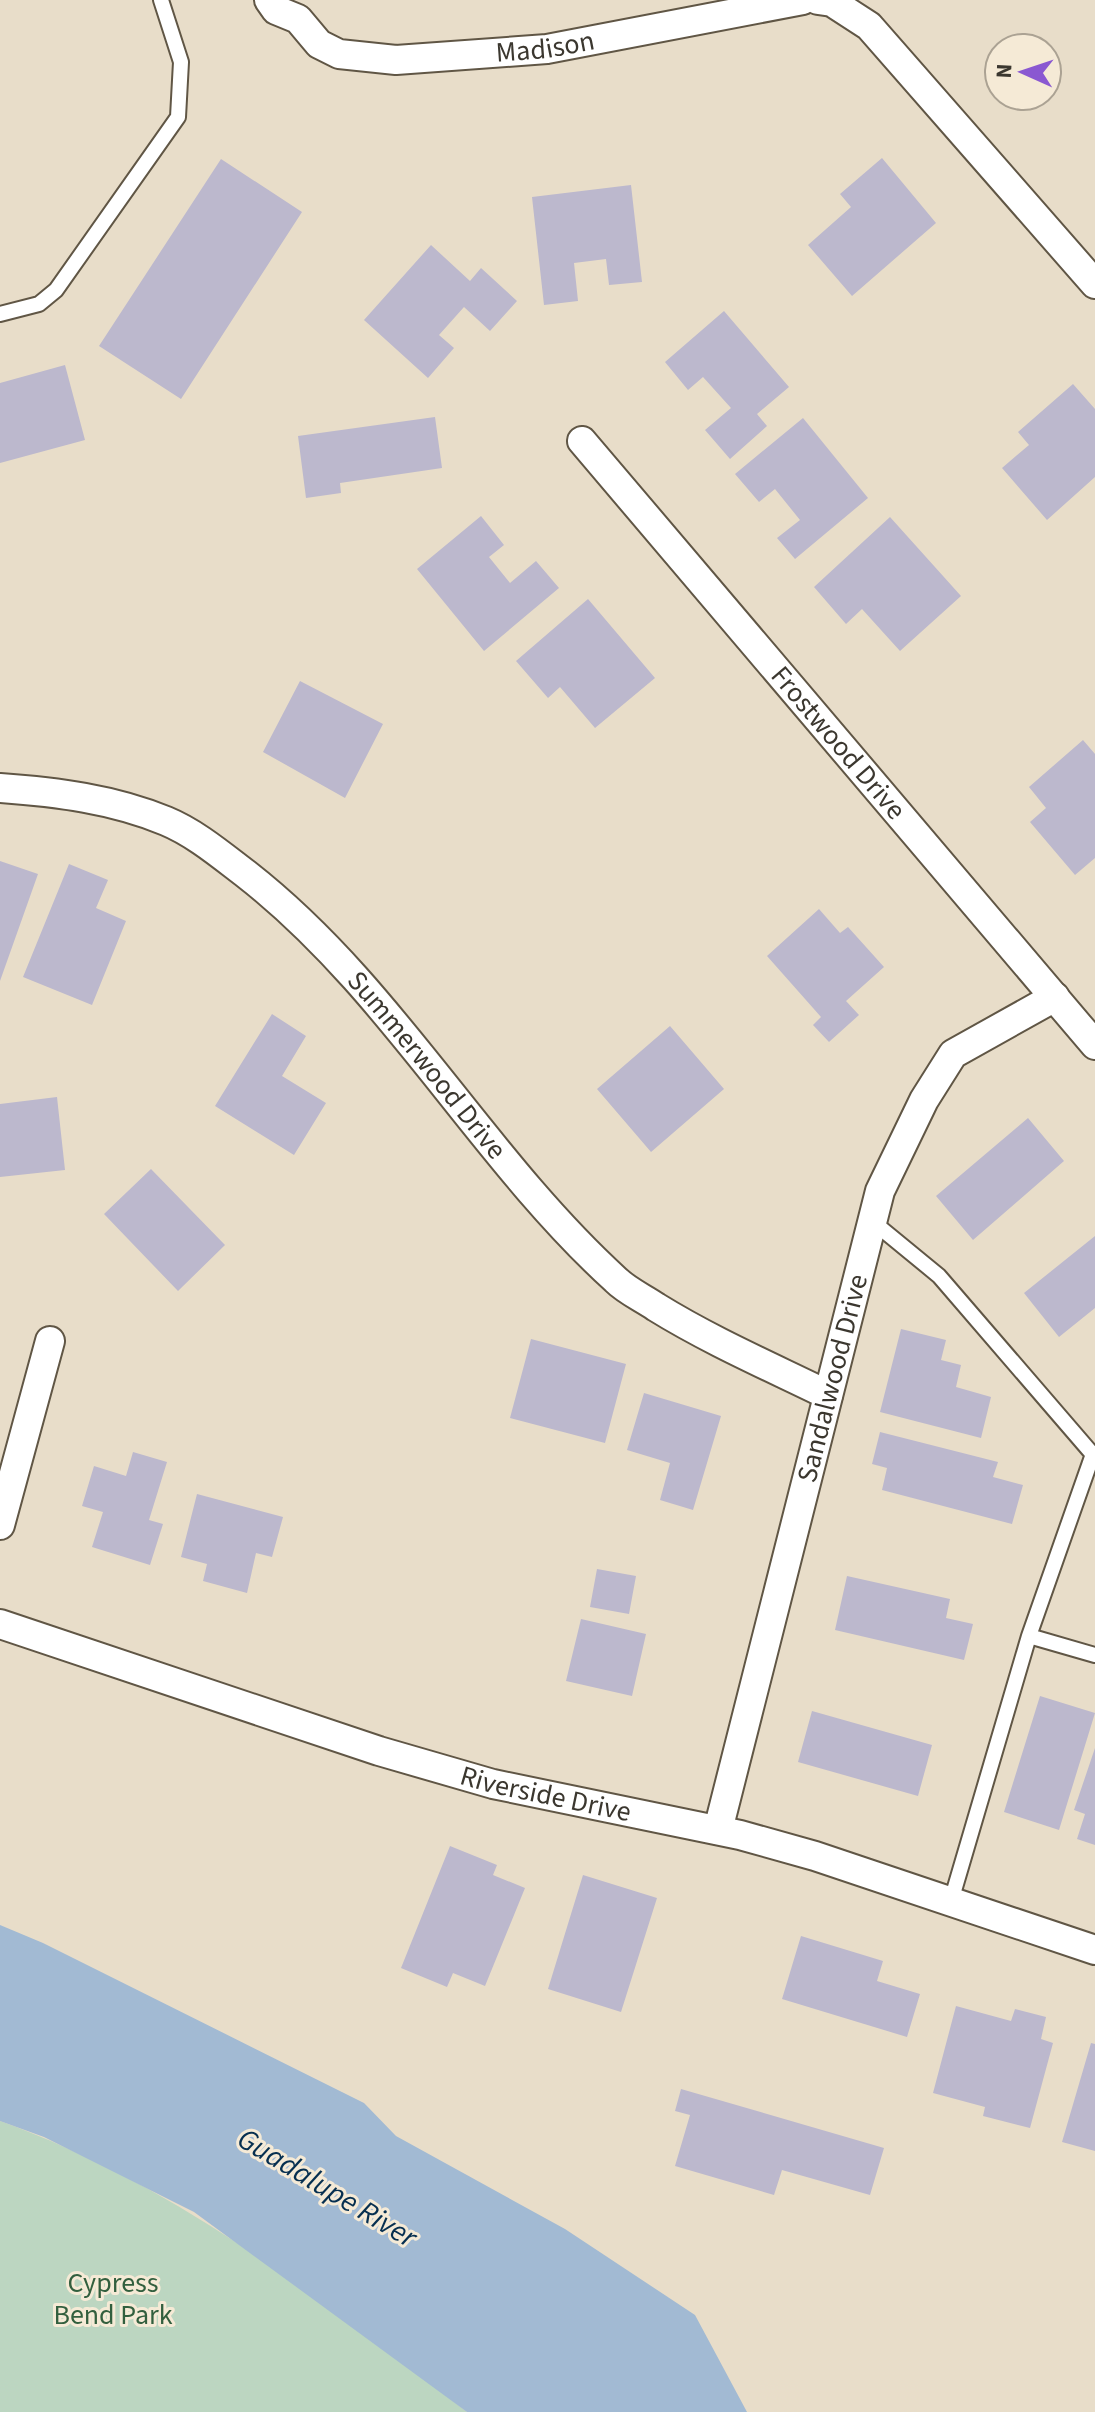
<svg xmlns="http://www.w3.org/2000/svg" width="1095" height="2412" viewBox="0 0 1095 2412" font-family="'Source Sans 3',sans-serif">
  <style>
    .green { fill: #bcd6c1 }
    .water { fill: #a2bad3 }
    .building { fill: #bcb8cd }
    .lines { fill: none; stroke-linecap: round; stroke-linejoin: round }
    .service-casing { stroke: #605645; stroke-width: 18 }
    .minor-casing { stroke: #605645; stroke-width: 32 }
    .service { stroke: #fff; stroke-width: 14 }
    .minor { stroke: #fff; stroke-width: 28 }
    .labels { text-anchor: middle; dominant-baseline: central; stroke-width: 6; stroke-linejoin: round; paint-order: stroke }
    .street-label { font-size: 28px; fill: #3b372f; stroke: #f5ead6 }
    .park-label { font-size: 28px; fill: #325f3e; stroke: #f5ead6 }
    .water-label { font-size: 30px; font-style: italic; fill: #062f50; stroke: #f5ead6 }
  </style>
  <rect width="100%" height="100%" fill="#e8ddc9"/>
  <path class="green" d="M 0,2121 C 173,2183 323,2300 467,2412 L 0,2412 Z"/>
  <path class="water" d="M 0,1925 L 43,1943 L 364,2103 L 396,2136 L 565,2229 L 695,2315 L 747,2412 L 467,2412 L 194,2212 L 44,2137 L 0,2121 Z"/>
  <path class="building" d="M 882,158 L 936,223 L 852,296 L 808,245 L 851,207 L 840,194 Z
    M 221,159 L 302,212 L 181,399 L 99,346 Z
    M 631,185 L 642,282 L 609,285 L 606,259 L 574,263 L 578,301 L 544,305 L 532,197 Z
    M 431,245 L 470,281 L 481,268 L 517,301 L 490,331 L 464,307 L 439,335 L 454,348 L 428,378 L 364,320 Z
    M 724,311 L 789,387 L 757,414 L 767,426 L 730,459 L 705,430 L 731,408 L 703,377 L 688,390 L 665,362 Z
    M 65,365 L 85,440 L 0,463 L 0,383 Z
    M 1073,384 L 1095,409 L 1095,477 L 1047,520 L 1002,468 L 1029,445 L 1018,432 Z
    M 435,417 L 442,468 L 340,483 L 341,493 L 306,498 L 298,436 Z
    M 803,418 L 868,498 L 795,559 L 777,538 L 800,520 L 775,489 L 759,502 L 735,474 Z
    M 481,516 L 504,545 L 489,557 L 510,583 L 536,561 L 559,588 L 484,651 L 417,569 Z
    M 890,517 L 961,596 L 900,651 L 862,609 L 846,624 L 814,587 Z
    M 588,599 L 655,678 L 595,728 L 560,687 L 548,698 L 516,661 Z
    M 300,681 L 383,724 L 345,798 L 263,752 Z
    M 1083,740 L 1095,754 L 1095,858 L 1075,875 L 1030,822 L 1046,808 L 1029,787 Z
    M 0,861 L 38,874 L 0,981 Z
    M 69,864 L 108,880 L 96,908 L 126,921 L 92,1005 L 23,977 Z
    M 819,909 L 840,933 L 848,927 L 884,967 L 846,1001 L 859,1015 L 829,1042 L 813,1025 L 821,1017 L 767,956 Z
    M 272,1014 L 306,1036 L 282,1076 L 326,1103 L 294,1155 L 215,1106 Z
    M 670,1026 L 724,1089 L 651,1152 L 597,1089 Z
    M 57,1097 L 65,1170 L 0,1177 L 0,1104 Z
    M 1028,1118 L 1064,1161 L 973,1240 L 936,1196 Z
    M 151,1169 L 225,1245 L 178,1291 L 104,1214 Z
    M 1095,1236 L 1095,1308 L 1059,1337 L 1024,1293 Z
    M 901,1329 L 946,1340 L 941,1360 L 961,1365 L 956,1387 L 991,1397 L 981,1438 L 880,1412 Z
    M 531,1339 L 626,1364 L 605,1443 L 510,1418 Z
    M 644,1393 L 721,1416 L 693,1510 L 660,1500 L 670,1463 L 627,1450 Z
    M 880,1432 L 998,1462 L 993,1477 L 1023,1485 L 1012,1524 L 882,1490 L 887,1468 L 872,1464 Z
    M 133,1452 L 167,1462 L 149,1520 L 163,1524 L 150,1565 L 92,1547 L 103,1512 L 82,1506 L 94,1466 L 126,1476 Z
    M 197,1494 L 283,1517 L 272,1557 L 256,1553 L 247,1593 L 203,1581 L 207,1564 L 181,1557 Z
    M 597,1569 L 636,1576 L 629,1614 L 590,1607 Z
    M 847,1576 L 950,1599 L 946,1618 L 973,1624 L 964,1660 L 835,1630 Z
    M 581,1619 L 646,1634 L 632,1696 L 566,1681 Z
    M 1040,1696 L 1095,1713 L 1059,1830 L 1004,1812 Z
    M 812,1711 L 932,1745 L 918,1796 L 798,1762 Z
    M 1095,1748 L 1095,1845 L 1077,1839 L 1085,1814 L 1074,1810 Z
    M 450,1846 L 497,1865 L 493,1875 L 525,1888 L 485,1986 L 453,1973 L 447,1987 L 401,1968 Z
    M 583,1875 L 657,1898 L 621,2012 L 548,1989 Z
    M 801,1936 L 883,1961 L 877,1981 L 920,1994 L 907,2037 L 782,1999 Z
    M 956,2006 L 1011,2021 L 1015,2009 L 1046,2017 L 1041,2039 L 1053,2043 L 1030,2128 L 983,2116 L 985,2107 L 933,2093 Z
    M 1091,2043 L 1095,2044 L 1095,2151 L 1062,2142 Z
    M 681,2089 L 884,2148 L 870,2195 L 782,2170 L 774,2195 L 675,2166 L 690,2115 L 675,2111 Z"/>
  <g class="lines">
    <defs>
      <path id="service" d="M 0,314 L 39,304 L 56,290 L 178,117 L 181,62 L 161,0
        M 872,1221 L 939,1276 L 1095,1457
        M 1029,1636 L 1095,1655
        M 951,1901 L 1029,1636 L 1093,1454"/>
      <g id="minor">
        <path id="s1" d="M 269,0 L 276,10 L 298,19 L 319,44 L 339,54 L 396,60 L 547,49 L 803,0"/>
        <path d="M 818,0 L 832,2 L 869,26 L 1095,284"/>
        <path id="s2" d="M 582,441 L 1095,1045"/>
        <path id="s3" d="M 0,788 C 56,792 113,799 166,821 C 195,833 221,855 246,874 C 392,988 480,1156 616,1280 C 627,1291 643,1298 656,1307 C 711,1341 771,1367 828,1395"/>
        <path d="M 0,1525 L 50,1341"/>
        <path id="s4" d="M 0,1624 L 379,1751 L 493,1784 L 740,1835 L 815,1856 L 1095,1950"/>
        <path id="s5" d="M 718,1830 L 880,1191 L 924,1100 L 953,1054 L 1055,997"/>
      </g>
    </defs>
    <use href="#service" class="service-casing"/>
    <use href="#minor" class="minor-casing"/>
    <use href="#service" class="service"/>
    <use href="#minor" class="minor"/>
  </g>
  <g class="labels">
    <g class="street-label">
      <text stroke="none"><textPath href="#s1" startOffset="298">Madison</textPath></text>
      <text stroke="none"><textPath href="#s2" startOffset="396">Frostwood Drive</textPath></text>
      <text stroke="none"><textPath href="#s3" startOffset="530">Summerwood Drive</textPath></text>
      <text stroke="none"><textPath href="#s5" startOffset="466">Sandalwood Drive</textPath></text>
      <text stroke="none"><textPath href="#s4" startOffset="572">Riverside Drive</textPath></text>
    </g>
    <g class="park-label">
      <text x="113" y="2283">Cypress<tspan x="113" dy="32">Bend Park</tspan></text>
    </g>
    <g class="water-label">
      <text transform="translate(327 2188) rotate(31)">Guadalupe River</text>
    </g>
  </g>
  <g transform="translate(1023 72) rotate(273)"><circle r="38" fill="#f5ead6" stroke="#aba293" stroke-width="2"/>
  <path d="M0-6L14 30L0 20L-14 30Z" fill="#8a58d1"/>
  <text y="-12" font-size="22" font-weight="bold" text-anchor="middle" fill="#3b372f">N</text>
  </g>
</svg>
